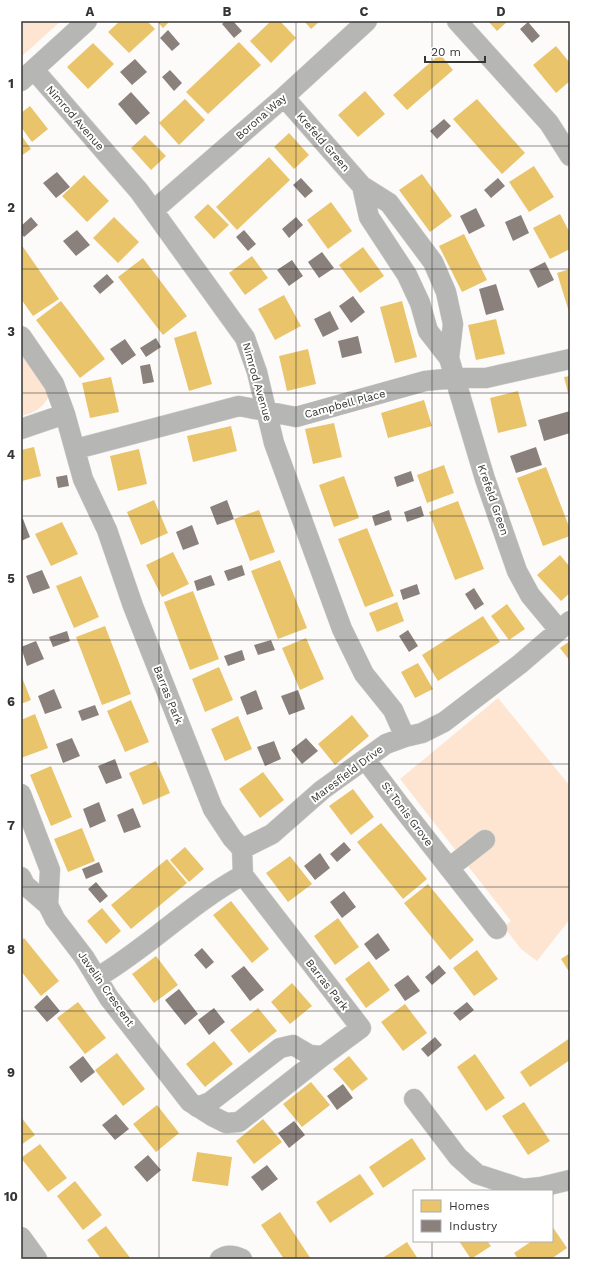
<svg xmlns="http://www.w3.org/2000/svg" width="591" height="1280" viewBox="0 0 591 1280" font-family="'Work Sans',sans-serif">
  <style>
    .green { fill: #fde5d2 }
    .homes { fill: #e9c46a }
    .industry { fill: #8a817c }
    .lines { fill: none; stroke-linecap: round; stroke-linejoin: round }
    .street-casing { stroke: #d8d7d6; stroke-width: 21 }
    .street { stroke: #b6b6b5; stroke-width: 20 }
    .grid { fill: none; stroke: #353433; stroke-width: 1; stroke-opacity: 0.55 }
    .labels { text-anchor: middle; dominant-baseline: central; stroke-width: 4; stroke-linejoin: round; paint-order: stroke }
    .street-label { font-size: 11px; fill: #353433; stroke: #fff }
    .neatline { fill: none; stroke: #353433; stroke-width: 1.5 }
    .grid-label { font-size: 13px; text-anchor: middle; font-weight: bold; fill: #353433 }
  </style>
  <rect width="100%" height="100%" fill="#fdfbf9"/>
  <path class="green" d="M 21,21 L 61,21 L 21,57 Z
    M 21,355 L 44,383 L 49,395 C 44,408 34,413 21,416 Z
    M 498,698 L 570,786 L 570,919 L 537,961 L 521,949 L 504,927 L 511,921 L 400,779 Z"/>
  <path class="homes" d="M 120,21 L 147,21 L 155,29 L 129,53 L 108,32 Z
    M 157,21 L 170,21 L 163,28 Z
    M 271,21 L 280,21 L 296,38 L 271,63 L 250,41 Z
    M 304,21 L 320,21 L 311,29 Z
    M 488,21 L 508,21 L 497,31 Z
    M 239,42 L 261,65 L 208,114 L 186,92 Z
    M 93,43 L 114,64 L 88,89 L 67,67 Z
    M 556,46 L 570,63 L 570,81 L 556,93 L 533,65 Z
    M 440,54 L 453,70 L 407,110 L 393,95 Z
    M 365,91 L 385,114 L 358,137 L 338,115 Z
    M 185,99 L 205,120 L 179,145 L 159,123 Z
    M 477,99 L 525,153 L 502,174 L 453,119 Z
    M 30,106 L 48,129 L 32,142 L 21,127 L 21,113 Z
    M 289,133 L 309,155 L 294,169 L 274,147 Z
    M 21,135 L 31,149 L 21,156 Z
    M 145,135 L 166,156 L 151,170 L 131,148 Z
    M 269,157 L 290,180 L 237,230 L 216,207 Z
    M 534,166 L 554,197 L 529,212 L 509,182 Z
    M 422,174 L 452,216 L 430,232 L 399,190 Z
    M 84,175 L 109,201 L 87,222 L 62,196 Z
    M 331,202 L 352,231 L 328,249 L 307,220 Z
    M 208,204 L 229,225 L 214,239 L 194,217 Z
    M 560,214 L 570,233 L 570,249 L 550,259 L 533,228 Z
    M 114,217 L 139,242 L 118,263 L 93,238 Z
    M 464,234 L 487,280 L 462,292 L 439,246 Z
    M 21,244 L 59,299 L 33,316 L 21,299 Z
    M 363,247 L 384,276 L 360,293 L 339,265 Z
    M 252,256 L 268,278 L 245,295 L 229,273 Z
    M 143,258 L 187,316 L 163,335 L 118,277 Z
    M 570,269 L 570,315 L 557,273 Z
    M 284,295 L 301,326 L 275,340 L 258,309 Z
    M 61,301 L 105,359 L 80,378 L 36,320 Z
    M 402,301 L 417,357 L 395,363 L 380,307 Z
    M 496,319 L 505,354 L 476,360 L 468,325 Z
    M 196,331 L 212,384 L 189,391 L 174,338 Z
    M 308,349 L 316,384 L 287,391 L 279,356 Z
    M 570,376 L 570,397 L 569,397 L 564,377 Z
    M 111,377 L 119,412 L 90,418 L 82,383 Z
    M 518,391 L 527,426 L 498,433 L 490,398 Z
    M 424,400 L 432,426 L 388,438 L 381,413 Z
    M 334,423 L 342,457 L 313,464 L 305,429 Z
    M 231,426 L 237,451 L 193,462 L 187,436 Z
    M 34,447 L 41,476 L 22,481 L 21,450 Z
    M 139,449 L 147,484 L 118,491 L 110,456 Z
    M 444,465 L 454,493 L 427,503 L 417,475 Z
    M 546,467 L 570,529 L 570,536 L 543,546 L 517,478 Z
    M 344,476 L 359,518 L 334,527 L 319,485 Z
    M 154,500 L 168,533 L 141,545 L 127,512 Z
    M 458,501 L 484,569 L 455,580 L 429,512 Z
    M 259,510 L 275,552 L 250,561 L 234,519 Z
    M 62,522 L 78,554 L 51,566 L 35,534 Z
    M 367,528 L 394,596 L 365,607 L 338,539 Z
    M 173,552 L 189,584 L 162,597 L 146,565 Z
    M 560,555 L 570,567 L 570,593 L 561,601 L 537,575 Z
    M 280,560 L 307,628 L 278,639 L 251,571 Z
    M 81,576 L 99,617 L 74,628 L 56,586 Z
    M 193,591 L 219,659 L 190,670 L 164,602 Z
    M 397,602 L 404,621 L 377,632 L 369,613 Z
    M 507,604 L 525,629 L 509,640 L 491,616 Z
    M 483,616 L 500,642 L 438,681 L 422,655 Z
    M 105,626 L 131,694 L 102,705 L 76,637 Z
    M 306,638 L 324,679 L 300,690 L 282,648 Z
    M 570,641 L 570,661 L 560,648 Z
    M 418,663 L 433,689 L 415,698 L 401,672 Z
    M 219,667 L 233,700 L 205,712 L 192,679 Z
    M 21,675 L 31,700 L 21,704 Z
    M 131,700 L 149,742 L 125,752 L 107,711 Z
    M 35,714 L 48,748 L 21,758 L 21,720 Z
    M 352,715 L 369,736 L 335,765 L 318,744 Z
    M 238,716 L 252,749 L 225,761 L 211,729 Z
    M 156,761 L 170,793 L 143,805 L 129,773 Z
    M 51,766 L 72,817 L 51,826 L 30,775 Z
    M 263,772 L 284,800 L 260,818 L 239,789 Z
    M 353,789 L 374,817 L 351,835 L 329,806 Z
    M 381,823 L 427,879 L 403,899 L 357,842 Z
    M 82,828 L 95,861 L 68,872 L 54,839 Z
    M 185,847 L 204,869 L 189,882 L 170,860 Z
    M 290,856 L 312,884 L 288,902 L 266,873 Z
    M 167,859 L 187,883 L 131,929 L 111,905 Z
    M 428,884 L 474,940 L 450,960 L 404,903 Z
    M 231,901 L 269,949 L 252,963 L 213,915 Z
    M 102,908 L 121,931 L 106,944 L 87,921 Z
    M 338,918 L 359,947 L 335,965 L 314,936 Z
    M 24,938 L 59,981 L 41,996 L 21,971 L 21,941 Z
    M 477,950 L 498,979 L 474,996 L 453,968 Z
    M 570,953 L 570,973 L 561,959 Z
    M 156,956 L 178,985 L 154,1003 L 132,974 Z
    M 369,961 L 390,990 L 366,1008 L 345,979 Z
    M 292,983 L 312,1006 L 290,1024 L 271,1002 Z
    M 78,1002 L 106,1038 L 85,1054 L 57,1018 Z
    M 405,1004 L 427,1033 L 403,1051 L 381,1022 Z
    M 258,1008 L 277,1031 L 249,1053 L 230,1030 Z
    M 570,1038 L 570,1060 L 530,1087 L 520,1072 Z
    M 214,1041 L 233,1064 L 205,1087 L 186,1064 Z
    M 117,1053 L 145,1089 L 123,1106 L 95,1070 Z
    M 475,1054 L 505,1098 L 486,1111 L 457,1067 Z
    M 349,1056 L 368,1079 L 352,1091 L 333,1069 Z
    M 311,1082 L 330,1105 L 302,1127 L 283,1104 Z
    M 524,1102 L 550,1141 L 528,1155 L 502,1116 Z
    M 157,1105 L 179,1133 L 156,1152 L 133,1124 Z
    M 21,1117 L 35,1135 L 21,1145 Z
    M 263,1119 L 282,1142 L 254,1164 L 236,1141 Z
    M 412,1138 L 426,1159 L 383,1188 L 369,1167 Z
    M 40,1144 L 67,1178 L 48,1192 L 21,1158 Z
    M 197,1152 L 232,1157 L 228,1186 L 192,1181 Z
    M 360,1174 L 374,1194 L 330,1223 L 316,1202 Z
    M 75,1181 L 102,1215 L 83,1230 L 57,1196 Z
    M 280,1212 L 311,1259 L 284,1259 L 261,1225 Z
    M 106,1226 L 131,1259 L 101,1259 L 87,1240 Z
    M 552,1226 L 567,1248 L 551,1259 L 518,1259 L 514,1253 L 532,1241 L 552,1241 Z
    M 459,1241 L 487,1241 L 491,1246 L 471,1259 Z
    M 407,1242 L 418,1259 L 381,1259 Z"/>
  <path class="industry" d="M 225,21 L 233,21 L 242,31 L 234,38 L 222,24 Z
    M 528,22 L 540,36 L 532,43 L 520,29 Z
    M 168,30 L 180,44 L 172,51 L 160,38 Z
    M 135,59 L 147,72 L 132,85 L 120,72 Z
    M 170,70 L 182,83 L 174,91 L 162,77 Z
    M 131,92 L 150,113 L 136,125 L 118,104 Z
    M 444,119 L 451,126 L 437,139 L 430,131 Z
    M 57,172 L 70,187 L 56,198 L 43,183 Z
    M 301,178 L 313,191 L 305,198 L 293,185 Z
    M 498,178 L 505,186 L 491,198 L 484,190 Z
    M 476,208 L 485,226 L 469,234 L 460,216 Z
    M 521,215 L 529,233 L 513,241 L 505,222 Z
    M 31,217 L 38,225 L 24,237 L 21,233 L 21,226 Z
    M 296,217 L 303,225 L 289,238 L 282,229 Z
    M 77,230 L 90,245 L 76,256 L 63,241 Z
    M 244,230 L 256,244 L 248,251 L 236,237 Z
    M 322,252 L 334,268 L 319,278 L 308,262 Z
    M 292,260 L 303,276 L 289,286 L 277,270 Z
    M 545,262 L 554,280 L 538,288 L 529,270 Z
    M 107,274 L 114,282 L 100,294 L 93,286 Z
    M 496,284 L 504,310 L 486,315 L 479,289 Z
    M 353,296 L 365,312 L 351,323 L 339,306 Z
    M 330,311 L 339,329 L 323,337 L 314,319 Z
    M 358,336 L 362,353 L 342,358 L 338,341 Z
    M 156,338 L 161,347 L 146,357 L 140,348 Z
    M 125,339 L 136,355 L 122,365 L 110,349 Z
    M 150,364 L 154,382 L 143,384 L 140,366 Z
    M 570,411 L 570,433 L 544,441 L 538,420 Z
    M 536,447 L 542,465 L 516,473 L 510,456 Z
    M 411,471 L 414,481 L 397,487 L 394,477 Z
    M 67,475 L 69,486 L 58,488 L 56,477 Z
    M 227,500 L 234,519 L 217,525 L 210,507 Z
    M 421,506 L 424,516 L 407,522 L 404,512 Z
    M 389,510 L 392,520 L 375,526 L 372,516 Z
    M 21,519 L 23,519 L 30,537 L 21,541 Z
    M 192,525 L 199,544 L 183,550 L 176,532 Z
    M 242,565 L 245,575 L 228,581 L 224,571 Z
    M 42,570 L 50,588 L 33,594 L 26,576 Z
    M 211,575 L 215,585 L 197,591 L 194,581 Z
    M 417,584 L 420,594 L 403,600 L 400,590 Z
    M 474,588 L 484,604 L 475,610 L 465,594 Z
    M 408,630 L 418,646 L 409,652 L 399,636 Z
    M 67,631 L 70,641 L 53,647 L 49,637 Z
    M 271,640 L 275,650 L 258,655 L 254,645 Z
    M 36,641 L 44,659 L 27,666 L 21,647 Z
    M 242,650 L 245,660 L 228,666 L 224,656 Z
    M 54,689 L 62,708 L 45,714 L 38,696 Z
    M 256,690 L 263,709 L 247,715 L 240,697 Z
    M 298,690 L 305,709 L 289,715 L 281,696 Z
    M 95,705 L 99,715 L 82,721 L 78,711 Z
    M 72,738 L 80,756 L 63,763 L 56,744 Z
    M 306,738 L 318,751 L 302,764 L 291,750 Z
    M 274,741 L 281,759 L 265,766 L 257,747 Z
    M 115,759 L 122,778 L 106,784 L 98,766 Z
    M 99,802 L 106,821 L 90,828 L 83,809 Z
    M 133,808 L 141,827 L 124,833 L 117,815 Z
    M 344,842 L 351,850 L 337,862 L 330,854 Z
    M 320,853 L 330,868 L 315,880 L 304,866 Z
    M 99,862 L 103,872 L 86,879 L 82,869 Z
    M 96,882 L 108,896 L 100,903 L 88,889 Z
    M 344,891 L 356,907 L 342,918 L 330,902 Z
    M 378,933 L 390,950 L 376,960 L 364,944 Z
    M 202,948 L 214,962 L 206,969 L 194,955 Z
    M 439,965 L 446,973 L 432,985 L 425,977 Z
    M 244,966 L 264,990 L 250,1001 L 231,976 Z
    M 408,975 L 420,991 L 405,1001 L 394,985 Z
    M 179,989 L 198,1014 L 185,1025 L 165,1000 Z
    M 47,995 L 60,1011 L 47,1022 L 34,1007 Z
    M 467,1002 L 474,1010 L 460,1021 L 453,1013 Z
    M 214,1008 L 225,1022 L 209,1035 L 198,1020 Z
    M 435,1037 L 442,1045 L 428,1057 L 421,1049 Z
    M 83,1056 L 95,1072 L 81,1083 L 69,1067 Z
    M 343,1084 L 353,1098 L 337,1110 L 327,1096 Z
    M 116,1114 L 129,1129 L 115,1140 L 102,1125 Z
    M 294,1121 L 305,1135 L 289,1148 L 278,1133 Z
    M 148,1155 L 161,1170 L 147,1182 L 134,1167 Z
    M 267,1165 L 278,1179 L 262,1191 L 251,1177 Z"/>
  <g class="lines">
    <defs>
      <path id="street" d="M 457,21 L 549,123 L 570,156
        M 35,71 L 139,191 L 245,338 L 257,372 L 274,443 L 342,629 L 364,674 L 393,710 L 405,737
        M 21,81 L 87,21
        M 284,97 L 362,186 L 389,203 L 433,262 L 446,292 L 453,324 L 449,358
        M 362,186 L 369,217 L 407,275 L 420,303 L 428,331 L 449,358 L 485,479 L 517,571 L 530,595 L 559,630
        M 154,210 L 284,97 L 367,21
        M 21,336 L 54,384 L 65,414 L 83,479 L 107,530 L 133,606 L 213,809 L 232,838 L 242,849 L 243,875 L 361,1028 L 323,1056 L 239,1122 L 226,1123 L 212,1116 L 190,1102 L 109,998 L 84,957 L 55,919 L 48,905 L 25,885 L 21,877
        M 21,429 L 65,414
        M 76,449 L 239,406 L 296,417 L 425,381 L 455,378 L 486,378 L 570,359
        M 365,759 L 399,804 L 497,929
        M 21,794 L 50,870 L 48,905
        M 242,849 L 272,834 L 322,790 L 386,744 L 405,737 L 422,733 L 444,722 L 520,664 L 570,621
        M 449,868 L 485,840
        M 98,977 C 149,947 191,903 243,875
        M 414,1099 L 458,1157 L 477,1174 L 523,1189 L 541,1187 L 570,1180
        M 197,1107 L 210,1102 L 280,1048 L 293,1045 L 310,1055 L 323,1056
        M 21,1237 L 37,1259
        M 220,1259 C 227,1254 234,1255 242,1259"/>
    </defs>
    <use href="#street" class="street-casing"/>
    <use href="#street" class="street"/>
  </g>
  <path class="grid" d="M 159,21 L 159,1259M 296,21 L 296,1259M 432,21 L 432,1191M 21,146 L 570,146M 21,269 L 570,269M 21,393 L 570,393M 21,516 L 570,516M 21,640 L 570,640M 21,764 L 570,764M 21,887 L 570,887M 21,1011 L 570,1011M 21,1134 L 570,1134M 432,1241 L 432,1259"/>
  <g class="labels">
    <g class="street-label">
      <text transform="translate(261 117) rotate(-41)">Borona Way</text>
      <text transform="translate(75 118) rotate(49)">Nimrod Avenue</text>
      <text transform="translate(323 142) rotate(49)">Krefeld Green</text>
      <text transform="translate(257 382) rotate(74)">Nimrod Avenue</text>
      <text transform="translate(345 404) rotate(-15)">Campbell Place</text>
      <text transform="translate(493 500) rotate(71)">Krefeld Green</text>
      <text transform="translate(168 695) rotate(68)">Barras Park</text>
      <text transform="translate(347 774) rotate(-37)">Maresfield Drive</text>
      <text transform="translate(407 814) rotate(53)">St Tonis Grove</text>
      <text transform="translate(327 985) rotate(52)">Barras Park</text>
      <text transform="translate(106 989) rotate(55)">Javelin Crescent</text>
    </g>
  </g>
  <rect width="591" height="1280" fill="none" stroke="#ffffff" stroke-width="44"/>
  <rect x="413" y="1190" width="140" height="52" fill="#ffffff" stroke="#aeaead"/>
  <rect x="421" y="1200" width="20" height="12" fill="#e9c46a" stroke="#aeaead"/>
  <text x="449" y="1210" font-size="12" fill="#353433">Homes</text>
  <rect x="421" y="1220" width="20" height="12" fill="#8a817c" stroke="#aeaead"/>
  <text x="449" y="1230" font-size="12" fill="#353433">Industry</text>
  <path d="M425 56v6h60v-6" fill="none" stroke="#353433" stroke-width="2"/>
  <text x="431" y="56" font-size="12" fill="#353433" stroke="#ffffff" stroke-width="3" paint-order="stroke">20 m</text>
  <rect x="22" y="22" width="547" height="1236" class="neatline"/>
  <g class="grid-label">
    <text x="90" y="16">A</text>
    <text x="227" y="16">B</text>
    <text x="364" y="16">C</text>
    <text x="501" y="16">D</text>
    <text x="11" y="88">1</text>
    <text x="11" y="212">2</text>
    <text x="11" y="336">3</text>
    <text x="11" y="459">4</text>
    <text x="11" y="583">5</text>
    <text x="11" y="706">6</text>
    <text x="11" y="830">7</text>
    <text x="11" y="954">8</text>
    <text x="11" y="1077">9</text>
    <text x="11" y="1201">10</text>
  </g>
</svg>
